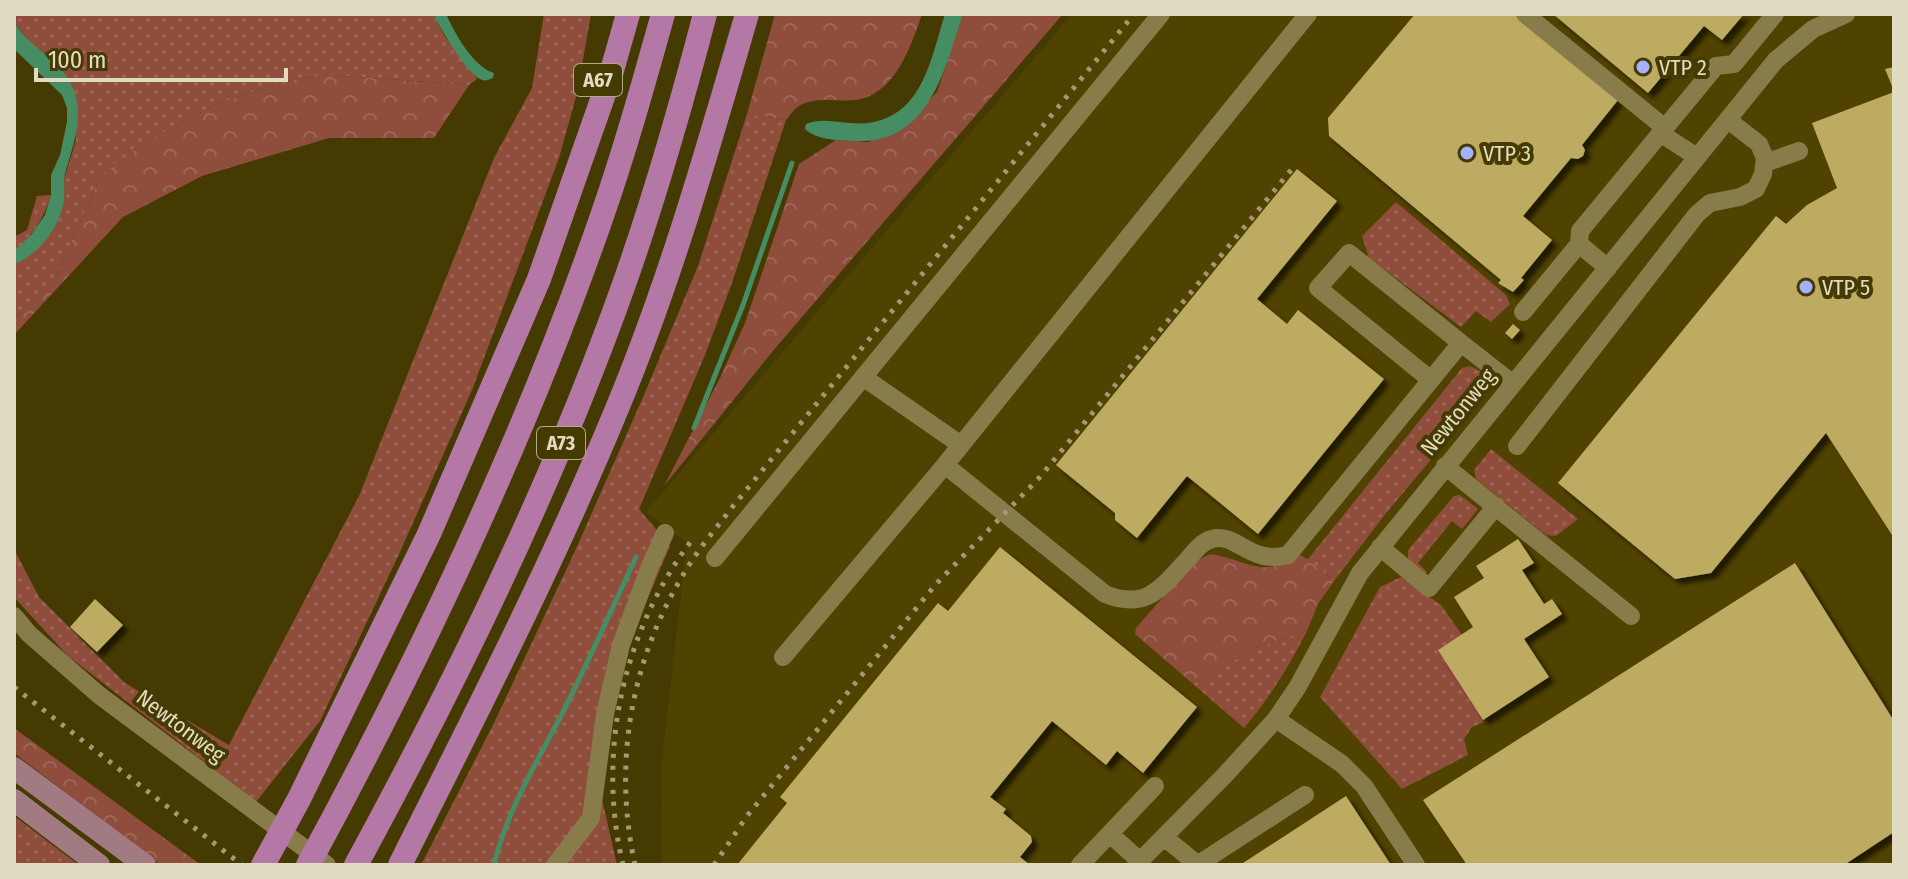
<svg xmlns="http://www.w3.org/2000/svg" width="1908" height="879" viewBox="0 0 1908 879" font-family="'Fira Sans Condensed',sans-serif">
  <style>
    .built { fill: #504200 }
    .green { fill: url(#green-dots) }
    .forest { fill: url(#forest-crowns) }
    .water { fill: #478d63 }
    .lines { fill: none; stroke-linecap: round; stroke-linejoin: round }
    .stream { stroke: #478d63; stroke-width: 5 }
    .building { fill: #bdab62; filter: url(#shadow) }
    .minor { stroke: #897c4b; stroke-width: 18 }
    .major { stroke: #a27a81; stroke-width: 22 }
    .highway { stroke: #b378a5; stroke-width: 24 }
    .rail { stroke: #a39a75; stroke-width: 5; stroke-dasharray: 4 8; stroke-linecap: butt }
    .poi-dot { fill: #a4b2fc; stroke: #463a03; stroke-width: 3 }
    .labels { text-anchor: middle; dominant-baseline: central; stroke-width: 8; stroke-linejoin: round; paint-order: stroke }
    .shield { fill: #463a03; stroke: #b2ab89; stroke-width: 2 }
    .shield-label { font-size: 20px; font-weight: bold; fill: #e1dbc2 }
    .poi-label { font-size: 22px; fill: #e1dbc2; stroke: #463a03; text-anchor: start }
    .street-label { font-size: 22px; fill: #e1dbc2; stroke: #463a03 }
  </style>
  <defs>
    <pattern id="green-dots" width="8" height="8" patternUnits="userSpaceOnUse" patternTransform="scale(2)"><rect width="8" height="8" fill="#8f4d3c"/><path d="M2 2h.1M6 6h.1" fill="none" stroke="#9e6657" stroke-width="1.8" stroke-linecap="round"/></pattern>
    <pattern id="forest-crowns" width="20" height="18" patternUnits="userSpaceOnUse" patternTransform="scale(2)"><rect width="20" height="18" fill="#8f4d3c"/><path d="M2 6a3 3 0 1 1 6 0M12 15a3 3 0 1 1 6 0" fill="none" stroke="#9e6657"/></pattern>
    <filter id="shadow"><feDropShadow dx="5.5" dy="5.5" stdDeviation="2" flood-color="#0009"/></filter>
  </defs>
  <rect width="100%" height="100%" fill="#463a03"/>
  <path class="built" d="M 1072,14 L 1894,14 L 1894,865 L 661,865 L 662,759 L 687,543 L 646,512 Z"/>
  <path class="green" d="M 14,14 L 433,14 L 445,37 L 477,79 L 469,85 L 330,75 L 283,81 L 214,105 L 144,143 L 101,175 L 57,274 L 14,319 L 14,264 L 36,250 L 52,232 L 64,197 L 63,183 L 76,140 L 65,74 L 33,46 L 15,24 Z
    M 544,14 L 591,14 L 577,93 L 559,158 L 472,390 L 400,552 L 320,721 L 256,802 L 67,655 L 14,597 L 14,549 L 39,597 L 125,683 L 229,745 L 359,496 L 494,158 L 532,88 Z
    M 747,114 L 786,120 L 732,283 L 705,355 L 639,509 L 670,546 L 620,663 L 599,786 L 617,865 L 421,865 L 493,725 L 575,551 L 644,395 L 698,266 Z
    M 51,195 C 44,218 33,236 14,251 L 14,237 L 27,230 L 37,196 Z
    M 1396,202 L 1506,295 L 1510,304 L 1491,322 L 1476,311 L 1461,327 L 1369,258 L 1362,236 Z
    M 1470,366 L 1480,371 L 1493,386 L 1387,512 L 1334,581 L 1308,559 L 1462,368 Z
    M 1491,449 L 1578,519 L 1556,536 L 1546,535 L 1476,479 L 1474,470 Z
    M 1460,495 L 1478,509 L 1462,529 L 1452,521 L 1418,563 L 1427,572 L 1424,575 L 1408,561 L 1408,550 L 1454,496 Z
    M 1401,577 L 1441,605 L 1462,635 L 1439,649 L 1484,722 L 1472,727 L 1464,739 L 1468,755 L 1402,789 L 1320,697 L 1380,587 Z
    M 1307,631 C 1289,666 1270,698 1244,728 L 1192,683 L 1202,681 L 1252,649 Z
    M 14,816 L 79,865 L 14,865 Z"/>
  <path class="forest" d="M 775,14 L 922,14 C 911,46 895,95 855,100 C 838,102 815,96 799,106 C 794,108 790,116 786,120 L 747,114 Z
    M 963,14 L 1063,14 L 777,346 L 664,486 L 720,378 L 745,323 L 799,164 L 836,140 L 868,142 L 898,131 L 937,92 Z
    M 330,75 L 469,85 L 434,138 L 329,138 L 202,176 L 123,217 L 14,335 L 14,319 L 57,274 L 101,175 L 144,143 L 214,105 L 283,81 Z
    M 1210,554 C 1250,560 1259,580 1299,555 L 1308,559 L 1334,581 L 1318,604 L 1307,631 L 1252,649 L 1202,681 L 1192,683 L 1135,634 L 1136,628 L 1193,563 Z
    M 14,728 L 201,865 L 161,865 L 14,753 Z"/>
  <path class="water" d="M 433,14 L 446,14 C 455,33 472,66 494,73 L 493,78 C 487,80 487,82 480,79 C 467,74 440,28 433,14 Z
    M 945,14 L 963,14 C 944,71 929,146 852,141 C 836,140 817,140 805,129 L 806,124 C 825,116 847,126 868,123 C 923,116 931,58 945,14 Z
    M 14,22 C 28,45 51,55 65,74 C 89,106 74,141 65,174 C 63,183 65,190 64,198 C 61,226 40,254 14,264 L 14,251 L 31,235 L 45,215 L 51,195 L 51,175 L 60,155 L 67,122 L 67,108 L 62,95 L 14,49 Z"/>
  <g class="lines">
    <path class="stream" d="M 694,428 L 743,305 L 792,163
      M 494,865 C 507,809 539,759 565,708 C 590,658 613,607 636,557"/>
  </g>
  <path class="building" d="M 1415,14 L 1514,14 L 1618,100 L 1582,145 L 1585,150 L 1583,156 L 1578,159 L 1571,158 L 1523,216 L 1552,240 L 1521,278 L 1524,280 L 1513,292 L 1498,283 L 1501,280 L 1329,136 L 1328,118 Z
    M 1553,14 L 1744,14 L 1722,40 L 1704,26 L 1648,93 Z
    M 1894,67 L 1894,91 L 1885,69 Z
    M 1894,92 L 1894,538 L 1826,433 L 1711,573 L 1675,579 L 1558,483 L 1776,216 L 1786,224 L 1807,205 L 1837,188 L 1812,123 Z
    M 1297,169 L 1337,201 L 1257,299 L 1287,324 L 1298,310 L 1384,379 L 1258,534 L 1187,476 L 1137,538 L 1115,520 L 1115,513 L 1056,465 Z
    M 1513,324 L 1520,330 L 1512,339 L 1505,333 Z
    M 1518,539 L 1534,563 L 1522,570 L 1544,604 L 1552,599 L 1562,614 L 1524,639 L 1549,677 L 1483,720 L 1438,650 L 1473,627 L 1454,597 L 1484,578 L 1476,566 Z
    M 1000,547 L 1197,707 L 1143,773 L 1117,751 L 1106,765 L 1052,721 L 990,797 L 1006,809 L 1003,813 L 1031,836 L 1032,842 L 1020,857 L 1030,865 L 737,865 L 787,803 L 780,797 L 938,603 L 948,611 Z
    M 1795,563 L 1894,721 L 1894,832 L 1844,865 L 1467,865 L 1423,800 Z
    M 95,599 L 123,625 L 97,652 L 70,627 Z
    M 1346,796 L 1391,865 L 1240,865 Z"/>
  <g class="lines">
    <path class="minor" d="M 1525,14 L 1665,128
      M 1660,133 L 1697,157
      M 1765,163 L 1799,151
      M 1579,244 L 1608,268
      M 1523,312 L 1579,244 L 1580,231 L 1716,66 L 1734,64 L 1775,14
      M 863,377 L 961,445
      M 1431,380 L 1318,288 L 1349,253 L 1461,343
      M 1517,446 L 1697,214 L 1710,203 L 1740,197 L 1756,189 L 1763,174 L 1765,158 L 1759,144 L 1728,120
      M 945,465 L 1105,594 C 1147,611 1162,587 1188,559 C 1195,551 1201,542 1212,539 C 1237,532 1249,565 1288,555 L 1461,343 L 1512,383
      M 1445,466 L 1631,616
      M 1380,547 L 1429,588 L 1496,506
      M 715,558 L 1161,14
      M 14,616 L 29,634 L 99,695 L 327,865
      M 783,657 L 945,465 L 1308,14
      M 1276,719 L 1342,764 L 1364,786 L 1416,865
      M 1110,834 L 1140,861
      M 1164,837 L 1198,865
      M 555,865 L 591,818 L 605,714 L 621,645 L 650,566 L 665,533
      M 1080,865 L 1155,786
      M 1136,865 L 1225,775 L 1276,719 L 1297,688 L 1360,573 L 1776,60 L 1813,29 L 1846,14
      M 1197,865 L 1305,795"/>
    <path class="major" d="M 14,768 L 145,865
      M 14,800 L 99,865"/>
    <path class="highway" d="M 263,865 L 299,799 L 429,534 L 539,279 L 611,74 L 628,14
      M 308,865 C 421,657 524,441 602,216 C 625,150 644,82 663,14
      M 356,865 C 457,679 552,486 623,287 C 655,197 681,106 705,14
      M 400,865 C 475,715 552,566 616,411 C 670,282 708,148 747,14"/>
    <path class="rail" d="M 14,687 L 242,865
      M 623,865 C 596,752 623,628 695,536
      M 635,865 C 613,765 630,663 683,575 C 696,552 714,531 730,510 L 1134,14
      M 714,865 L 747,816 L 936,584 L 1040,477 L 1296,164"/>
  </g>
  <g class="poi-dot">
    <circle cx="1643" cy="67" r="8"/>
    <circle cx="1467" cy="153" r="8"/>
    <circle cx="1806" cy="287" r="8"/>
  </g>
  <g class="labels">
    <g class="shield">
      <rect x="574" y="64" width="48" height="32" rx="6"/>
      <rect x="537" y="427" width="48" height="32" rx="6"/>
    </g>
    <g class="shield-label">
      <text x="598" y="80">A67</text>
      <text x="561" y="443">A73</text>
    </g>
    <g class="poi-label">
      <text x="1659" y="67">VTP 2</text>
      <text x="1483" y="153">VTP 3</text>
      <text x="1822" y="287">VTP 5</text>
    </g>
    <g class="street-label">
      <text transform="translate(1458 412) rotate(-51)">Newtonweg</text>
      <text transform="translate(181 726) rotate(37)">Newtonweg</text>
    </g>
  </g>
  <rect width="1908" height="879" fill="none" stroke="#e1dbc2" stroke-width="32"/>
  <path d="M36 68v12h250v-12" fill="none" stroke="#e1dbc2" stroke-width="4"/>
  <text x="48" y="68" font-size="24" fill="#e1dbc2" stroke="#463a03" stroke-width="6" paint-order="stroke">100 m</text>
</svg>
